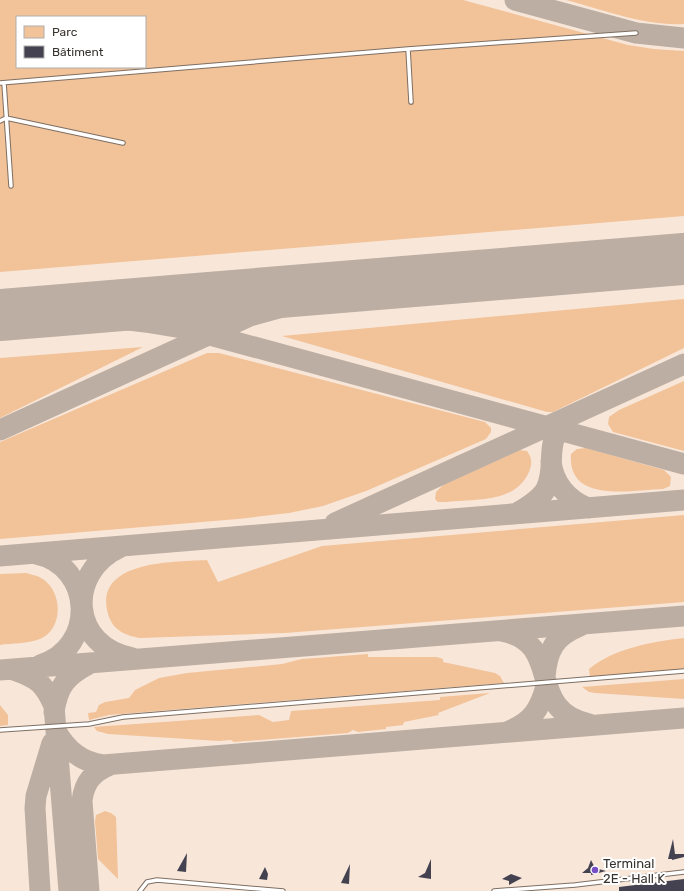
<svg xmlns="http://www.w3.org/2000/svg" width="684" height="891" viewBox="0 0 684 891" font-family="Rubik,sans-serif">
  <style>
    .green { fill: #f2c299; fill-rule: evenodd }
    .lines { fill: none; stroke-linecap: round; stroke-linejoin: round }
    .taxiway { stroke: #bcaea3; stroke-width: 21 }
    .runway { stroke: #bcaea3; stroke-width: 52 }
    .building { fill: #444251 }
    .service-casing { stroke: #7e6f63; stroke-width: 5.5 }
    .service { stroke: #fff; stroke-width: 3.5 }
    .poi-dot { fill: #784ec7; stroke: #fff; stroke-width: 1.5 }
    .labels { text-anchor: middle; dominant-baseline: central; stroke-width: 4; stroke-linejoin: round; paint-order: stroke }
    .poi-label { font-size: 13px; fill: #39332e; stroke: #fff; text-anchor: start }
  </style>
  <rect width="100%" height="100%" fill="#f8e7d9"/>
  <path class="green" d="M 0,0 L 463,0 L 628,45 L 654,49 L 684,51 L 684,216 L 0,272 ZM 17,17 L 145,17 L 145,67 L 17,67 Z
    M 566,0 L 684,0 L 684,24 C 644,26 604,10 566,0 Z
    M 684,299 L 684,348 L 553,412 L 547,412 L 282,336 Z
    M 143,347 L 0,418 L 0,358 Z
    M 207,353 L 219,353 L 485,422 L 491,428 L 491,432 L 486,439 L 366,491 L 323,506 L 289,513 L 238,519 L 0,539 L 0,442 Z
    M 684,381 L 684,451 L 613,432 L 608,424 L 609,417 L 619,410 Z
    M 586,448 L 664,470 L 671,477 L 670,486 L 663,489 C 631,490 567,504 571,454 L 577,449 Z
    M 520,450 L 527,451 C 533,459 532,465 528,474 C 514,503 475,499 447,502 L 438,502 L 435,499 L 436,492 L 443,485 Z
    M 684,515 L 684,602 L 285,633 L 140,638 C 125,635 113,631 108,614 C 93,560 174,562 207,560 L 218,582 L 322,546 Z
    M 27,573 C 31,575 37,575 41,578 C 63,590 64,629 40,639 C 28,644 12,643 0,645 L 0,574 Z
    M 684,638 L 684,670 L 590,677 L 589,669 C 615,648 651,642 684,638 Z
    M 368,654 L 368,657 L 437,657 L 443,659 L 443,662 L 495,673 L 500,676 L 504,683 L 109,715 L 89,720 L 88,713 L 96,712 L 99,705 L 105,702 L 129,698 L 135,690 L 159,678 L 187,673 L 282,664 L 302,659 Z
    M 684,679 L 684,699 L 595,693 L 589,692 L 582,687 Z
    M 490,693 L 438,713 L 439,715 L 404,722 L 403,725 L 386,727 L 386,729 L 358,732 L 353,730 L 348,733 L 234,742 L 231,740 L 219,741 L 108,734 L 97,731 L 94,727 L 259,715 L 273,722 L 289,720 L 291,711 L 440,700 L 440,697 Z
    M 0,705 L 8,715 L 8,725 L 0,726 Z
    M 105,811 L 111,813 L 116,817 L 118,879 L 98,859 L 95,821 L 96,815 Z"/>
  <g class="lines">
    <path class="taxiway" d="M 515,0 L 636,33 L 684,38
      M 616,265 L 684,261
      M 0,316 C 64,313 125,317 188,329 L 684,464
      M 0,430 L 250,316 L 308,300 L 354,290 L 425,281
      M 551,461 C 553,483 568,500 588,508
      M 517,513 C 527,507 540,500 546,489 C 558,464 542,443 567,420
      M 335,523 L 684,364
      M 121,547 C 65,572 70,647 133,658
      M 36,554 C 94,566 97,648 40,665
      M 0,556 L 684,500
      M 501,631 C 566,643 523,709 589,724
      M 0,670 L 684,616
      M 14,670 C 37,678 44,683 54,706 L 69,891
      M 545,677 C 547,650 555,636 580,626
      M 54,712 C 58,686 66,676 89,664
      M 56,731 C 67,750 81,762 103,765 L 684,718
      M 509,731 C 532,722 540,709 546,686
      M 40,891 L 35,808 L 36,796 L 52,743
      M 89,891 L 82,801 C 84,782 93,772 110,765"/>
    <path class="runway" d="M 0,315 L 684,259"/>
  </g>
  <path class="building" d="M 673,839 L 675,854 L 684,854 L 684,857 L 672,860 L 672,859 L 668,859 Z
    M 187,853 L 186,872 L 177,871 Z
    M 431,859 L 431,879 L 418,877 L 425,873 Z
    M 591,860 L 595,868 L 606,871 L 591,875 L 591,873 L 582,873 L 588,868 Z
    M 350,864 L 349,884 L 341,883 Z
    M 265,867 L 268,874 L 267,880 L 259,879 Z
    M 511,874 L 522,878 L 509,885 L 509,881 L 502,879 Z
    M 684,879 L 684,891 L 619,891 L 619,887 Z"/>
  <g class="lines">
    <defs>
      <path id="service" d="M 408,49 L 411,102
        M 0,83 L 408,49 L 636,33
        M 4,83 L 11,186
        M 0,121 L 6,118 L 123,143
        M 0,730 L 89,724 L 123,717 L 684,671
        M 140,891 L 147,882 L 157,880 L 283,891
        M 494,891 L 575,885 L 684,872"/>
    </defs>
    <use href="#service" class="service-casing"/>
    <use href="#service" class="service"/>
  </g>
  <circle class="poi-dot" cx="595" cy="870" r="4"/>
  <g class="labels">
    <g class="poi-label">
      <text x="603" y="863">Terminal<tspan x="603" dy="15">2E - Hall K</tspan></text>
    </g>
  </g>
  <rect x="16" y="16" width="130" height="52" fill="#ffffff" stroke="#b0adab"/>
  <rect x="24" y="26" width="20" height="12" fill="#f2c299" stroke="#b0adab"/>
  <text x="52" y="36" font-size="12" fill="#39332e">Parc</text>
  <rect x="24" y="46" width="20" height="12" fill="#444251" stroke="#b0adab"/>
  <text x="52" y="56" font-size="12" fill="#39332e">Bâtiment</text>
</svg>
